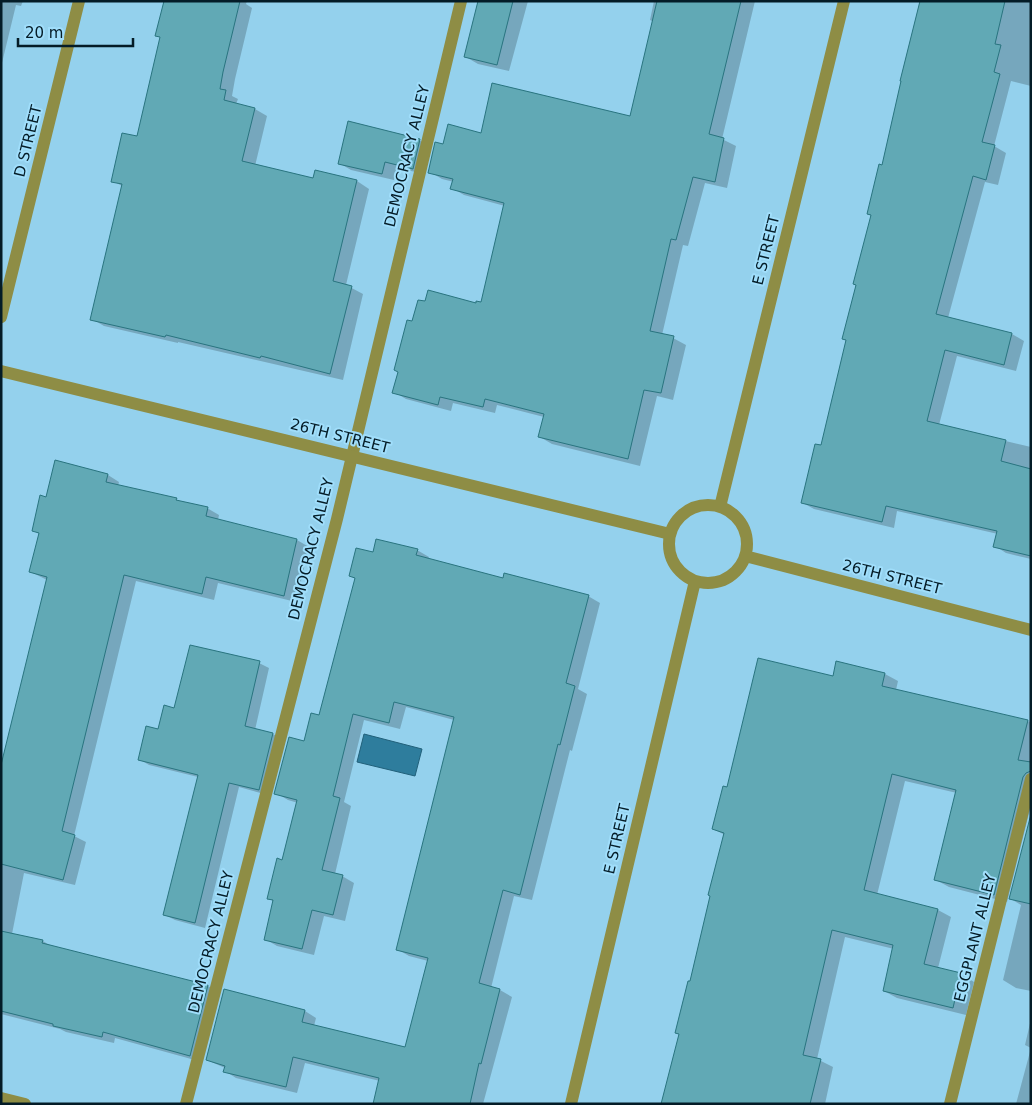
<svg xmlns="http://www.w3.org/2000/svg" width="1032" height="1105" viewBox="0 0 1032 1105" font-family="'DejaVu Sans',sans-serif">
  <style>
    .water { fill: #2e7d9d; stroke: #21607a }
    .shadow { fill: #0003 }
    .building { fill: #61a9b5; stroke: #29747f }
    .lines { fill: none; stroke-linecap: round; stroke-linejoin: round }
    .service { stroke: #8e8d45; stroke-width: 12 }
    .minor { stroke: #8e8d45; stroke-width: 12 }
    .labels { text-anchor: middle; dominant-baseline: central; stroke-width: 4; stroke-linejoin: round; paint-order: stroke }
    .street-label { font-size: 15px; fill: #041c27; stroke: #a0defb }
  </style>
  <rect width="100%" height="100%" fill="#94d1ed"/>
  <path class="water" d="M 364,734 L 422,749 L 415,776 L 357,762 Z"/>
  <path class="shadow" d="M 1,1 L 23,1 L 21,6 L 16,5 L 1,67 Z
    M 165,1 L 247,1 L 246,4 L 252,8 L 235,79 L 232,96 L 238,99 L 236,104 L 255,109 L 267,116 L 255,166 L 314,180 L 357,181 L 369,189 L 346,285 L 363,294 L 343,380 L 178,342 L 178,343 L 104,326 L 92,319 L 122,186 L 113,181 L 138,138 L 161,38 L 157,35 Z
    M 479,1 L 528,1 L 509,71 L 478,64 L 466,57 Z
    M 654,1 L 755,1 L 722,139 L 736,146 L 727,188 L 705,183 L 688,246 L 683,245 L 662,335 L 673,338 L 686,345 L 673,400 L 657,396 L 640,466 L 552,444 L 540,437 L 544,417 L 497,405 L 495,413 L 453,403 L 451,411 L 406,399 L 394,392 L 413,323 L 482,303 L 505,206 L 464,195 L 452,188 L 454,182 L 442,179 L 430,172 L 444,146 L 482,134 L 631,117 L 654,22 L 650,20 Z
    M 920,1 L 1031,1 L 1031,86 L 1011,81 L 994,146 L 1006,153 L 998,185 L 985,182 L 948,318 L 1012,334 L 1024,341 L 1016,371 L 957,356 L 939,425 L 1031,447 L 1031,559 L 1006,553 L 995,546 L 998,534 L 897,511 L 894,528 L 814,509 L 803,503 L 822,446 L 848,341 L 844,339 L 872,216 L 868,214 L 883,167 Z
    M 419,140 L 431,147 L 425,174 L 397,168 L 394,180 L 351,170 L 339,163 Z
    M 108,475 L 119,482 L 118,486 L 207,508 L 219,515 L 218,520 L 297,540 L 309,547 L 296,602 L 218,583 L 214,600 L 136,581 L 74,836 L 86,842 L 75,885 L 24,873 L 12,934 L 43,941 L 54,948 L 208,986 L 220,993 L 202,1062 L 115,1038 L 114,1043 L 66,1032 L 60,1029 L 1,1014 L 1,769 L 47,580 L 31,572 L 40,534 L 33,530 L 47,498 Z
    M 417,550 L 429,557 L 428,560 L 504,579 L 588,596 L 600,603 L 578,689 L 587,694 L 572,751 L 570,750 L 532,900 L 514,896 L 491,988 L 500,990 L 512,997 L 483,1104 L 374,1104 L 380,1081 L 305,1063 L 297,1093 L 236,1078 L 225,1071 L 225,1068 L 207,1060 L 305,1011 L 316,1018 L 314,1026 L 406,1048 L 428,961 L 409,956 L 397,949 L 454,720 L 406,707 L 400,729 L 364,720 L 344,802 L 351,806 L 335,874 L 342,876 L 354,883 L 345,921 L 324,916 L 314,955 L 277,946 L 265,939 L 274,902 L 269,898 L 283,861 L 298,803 L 288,800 L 276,793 L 320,716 L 356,579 L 350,575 L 374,554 Z
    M 837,662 L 885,674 L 898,681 L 896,690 L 1031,722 L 1031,805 L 1007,902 L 949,887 L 936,880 L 957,793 L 905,781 L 877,895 L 938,910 L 951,917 L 938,968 L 961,974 L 974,982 L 966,1015 L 897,998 L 884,991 L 894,949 L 845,937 L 817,1059 L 833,1067 L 825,1104 L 662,1104 L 680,1034 L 725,835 L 713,829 L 728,789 L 833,678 Z
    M 259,663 L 269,668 L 255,730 L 273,734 L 283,740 L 268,795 L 239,787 L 205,928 L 175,920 L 165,915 L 198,777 L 149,765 L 139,759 L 175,710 Z
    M 1031,819 L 1031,991 L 1016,988 L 1003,980 L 1021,905 L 1011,899 Z
    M 1031,1019 L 1031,1104 L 1016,1104 L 1031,1048 L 1025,1045 Z"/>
  <path class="building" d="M 164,1 L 240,1 L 223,72 L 220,89 L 226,90 L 224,100 L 255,108 L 242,161 L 313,178 L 315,170 L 357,180 L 333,281 L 352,286 L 330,374 L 261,356 L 260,358 L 166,335 L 165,337 L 90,320 L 122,184 L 111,182 L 122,133 L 137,136 L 160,37 L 155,36 Z
    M 478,1 L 513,1 L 497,65 L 464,57 Z
    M 657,1 L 741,1 L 709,134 L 724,138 L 715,182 L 693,177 L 676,240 L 671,239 L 650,331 L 674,336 L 661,393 L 644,390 L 628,459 L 538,437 L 544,414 L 485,399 L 483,407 L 440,397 L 438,405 L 392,393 L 398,372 L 394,370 L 407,320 L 412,321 L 418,300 L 425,301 L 428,290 L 476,303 L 476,301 L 481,302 L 504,203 L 450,189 L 453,179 L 428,173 L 435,142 L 443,144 L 448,124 L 481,133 L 492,83 L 630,116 Z
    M 920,1 L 1005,1 L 995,44 L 1001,45 L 994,72 L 1000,74 L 982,142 L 995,145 L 986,180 L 973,176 L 936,314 L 1012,333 L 1004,365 L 945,350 L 927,421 L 1006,440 L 1001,461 L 1031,469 L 1031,556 L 993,547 L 997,531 L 886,506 L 882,522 L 801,503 L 815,444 L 821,445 L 846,340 L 842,339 L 856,285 L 853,284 L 871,215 L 867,214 L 879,164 L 882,165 L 901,81 L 900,81 Z
    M 348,121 L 420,139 L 413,169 L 385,162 L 382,174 L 338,164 Z
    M 55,460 L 108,474 L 106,482 L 177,498 L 176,500 L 208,507 L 206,516 L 297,539 L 284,596 L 206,577 L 202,594 L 124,575 L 62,831 L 75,835 L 63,880 L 1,864 L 1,765 L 47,577 L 29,572 L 39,533 L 32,531 L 40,495 L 46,497 Z
    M 376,539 L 418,549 L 416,555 L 503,578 L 504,573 L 589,595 L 566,683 L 575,686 L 560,745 L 558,744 L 520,895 L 503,890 L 479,983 L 500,989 L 481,1064 L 479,1063 L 470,1104 L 373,1104 L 379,1078 L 293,1057 L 286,1087 L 223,1072 L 225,1066 L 206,1060 L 224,989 L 305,1010 L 302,1022 L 405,1047 L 428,958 L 396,950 L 454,717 L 394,702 L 389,723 L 353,714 L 333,796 L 340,798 L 322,870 L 343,875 L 333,915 L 312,910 L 302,949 L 264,940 L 273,900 L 267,899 L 277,858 L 282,860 L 297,800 L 274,794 L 289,737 L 304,741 L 311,713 L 319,715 L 355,578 L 349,576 L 356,548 L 373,552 Z
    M 190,645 L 260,661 L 245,726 L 273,733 L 259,790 L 229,783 L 195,923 L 163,915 L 198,775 L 138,760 L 146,726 L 158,729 L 164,705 L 174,708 Z
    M 758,658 L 833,676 L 836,661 L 885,673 L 882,686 L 1028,720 L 1018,760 L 1031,762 L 1031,771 L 1026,773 L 1023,777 L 994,895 L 934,880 L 956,790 L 892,774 L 864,890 L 938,909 L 924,964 L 961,973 L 953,1008 L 883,991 L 893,945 L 832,930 L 803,1055 L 821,1059 L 810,1104 L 661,1104 L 679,1034 L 675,1033 L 688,981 L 690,981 L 710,896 L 708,895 L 724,833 L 712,829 L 723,786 L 727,787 Z
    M 1031,814 L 1031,904 L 1009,899 Z
    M 1,931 L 43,940 L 42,943 L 208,985 L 190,1056 L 103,1032 L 102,1037 L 53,1026 L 53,1024 L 1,1011 Z"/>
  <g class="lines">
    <path class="service" d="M 186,1104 L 337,519 L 461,1
      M 950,1104 L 1031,779"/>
    <path class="minor" d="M 1,317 L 79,1
      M 1,371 L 670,534
      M669 544a39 39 0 1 1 78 0a39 39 0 1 1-78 0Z
      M 720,507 L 844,1
      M 745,556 L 1031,630
      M 1,1098 L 25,1104
      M 571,1104 L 695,581"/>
  </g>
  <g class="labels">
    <g class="street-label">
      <text transform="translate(28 141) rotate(-76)">D STREET</text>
      <text transform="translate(407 156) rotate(-76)">DEMOCRACY ALLEY</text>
      <text transform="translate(766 250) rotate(-76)">E STREET</text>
      <text transform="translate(340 436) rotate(14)">26TH STREET</text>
      <text transform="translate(311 549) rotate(-76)">DEMOCRACY ALLEY</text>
      <text transform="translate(892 577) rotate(14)">26TH STREET</text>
      <text transform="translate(617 839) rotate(-77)">E STREET</text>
      <text transform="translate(975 938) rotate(-76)">EGGPLANT ALLEY</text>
      <text transform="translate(211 942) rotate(-76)">DEMOCRACY ALLEY</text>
    </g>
  </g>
  <rect width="1032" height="1105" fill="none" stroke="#041c27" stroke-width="5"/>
  <path d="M18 38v8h115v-8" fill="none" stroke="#041c27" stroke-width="2.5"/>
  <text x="25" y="38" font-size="15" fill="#041c27" stroke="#a0defb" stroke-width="4" paint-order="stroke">20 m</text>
</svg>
